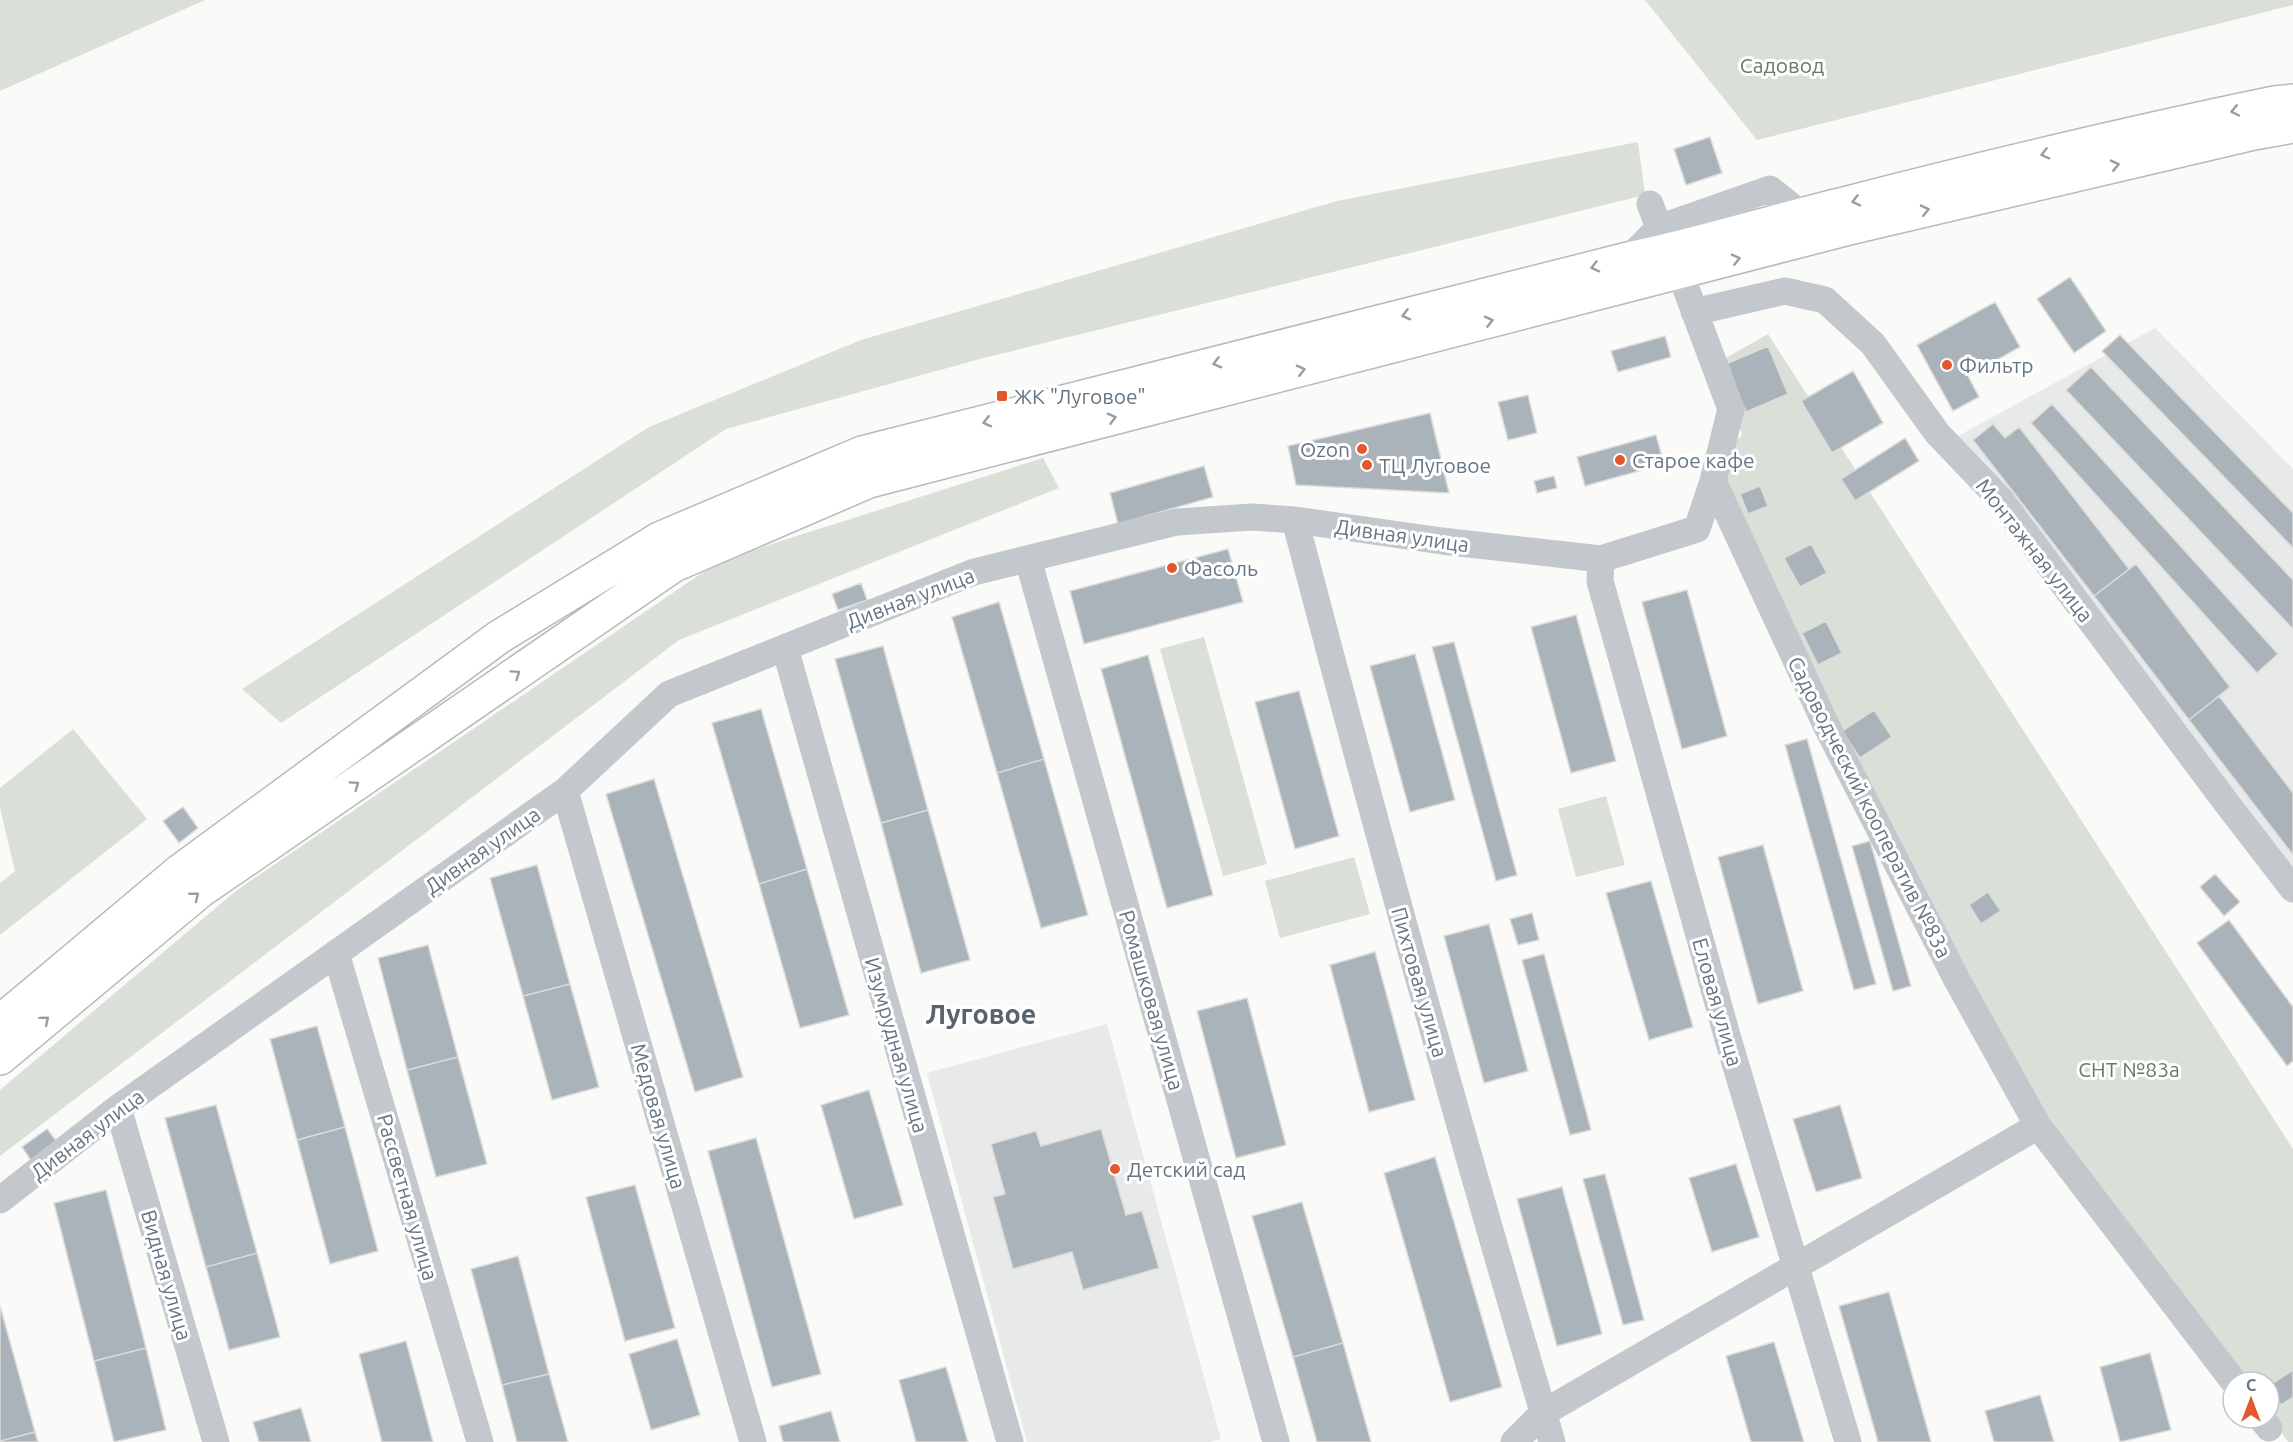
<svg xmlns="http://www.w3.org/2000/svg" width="2293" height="1442" viewBox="0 0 2293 1442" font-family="Ubuntu,sans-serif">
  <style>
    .built { fill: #e8e9e9 }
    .green { fill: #dadfd7 }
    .building { fill: #aab3b9; stroke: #dcdcda; stroke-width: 1.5 }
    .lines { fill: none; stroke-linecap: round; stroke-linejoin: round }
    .major-casing { stroke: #b5babe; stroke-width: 36 }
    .minor { stroke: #c3c8cc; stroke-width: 27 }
    .major { stroke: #fff; stroke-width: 33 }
    .oneway { stroke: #939fa8 }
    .poi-dot { fill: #e4572e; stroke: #fff; stroke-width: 2 }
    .labels { text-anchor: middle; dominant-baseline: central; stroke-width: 6; stroke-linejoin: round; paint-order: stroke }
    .park-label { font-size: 21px; fill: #687a64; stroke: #fff }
    .poi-label { font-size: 21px; fill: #657683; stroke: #fff; text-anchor: start }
    .street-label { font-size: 21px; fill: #657683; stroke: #fff }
    .district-label { font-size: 27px; font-weight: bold; fill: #57646e; stroke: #fff }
  </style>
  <rect width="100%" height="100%" fill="#fafaf8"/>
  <path class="built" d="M 2155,328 L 2293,469 L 2293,867 L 1958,436 Z
    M 1107,1024 L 1221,1439 L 1210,1442 L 1027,1442 L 927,1073 Z"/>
  <path class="green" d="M 0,0 L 205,0 L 0,91 Z
    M 1645,0 L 2293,0 L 2293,5 L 1757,140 Z
    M 1638,142 L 1645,195 L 980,359 L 726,429 L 281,723 L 242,689 L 649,427 L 861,340 L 1337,201 Z
    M 1768,334 L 2293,1149 L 2293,1442 L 2288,1442 L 2269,1414 L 2269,1382 L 2245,1382 L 2050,1122 L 1966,977 L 1711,467 L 1742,435 L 1717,363 Z
    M 1043,458 L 1059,488 L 679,640 L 0,1156 L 0,1090 L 237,890 L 721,560 Z
    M 1204,637 L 1267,864 L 1223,876 L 1160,649 Z
    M 73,729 L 147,819 L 0,935 L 0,883 L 15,871 L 0,808 L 0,788 Z
    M 1606,796 L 1625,865 L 1576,877 L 1558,809 Z
    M 1354,857 L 1370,914 L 1280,938 L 1265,881 Z"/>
  <path class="building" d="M 1710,137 L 1722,173 L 1686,185 L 1674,149 Z
    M 2070,277 L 2106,331 L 2074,353 L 2037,299 Z
    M 1995,302 L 2020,347 L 1968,376 L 1979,397 L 1953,411 L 1917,345 Z
    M 2120,335 L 2293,513 L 2293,548 L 2102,351 Z
    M 1665,336 L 1671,357 L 1618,372 L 1611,351 Z
    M 1768,346 L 1788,394 L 1746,412 L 1726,364 Z
    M 2091,367 L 2293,580 L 2293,629 L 2066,390 Z
    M 1853,371 L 1883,423 L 1832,453 L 1801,401 Z
    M 1528,395 L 1537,433 L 1508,440 L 1498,402 Z
    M 2052,404 L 2278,654 L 2257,673 L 2031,423 Z
    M 1430,413 L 1449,493 L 1296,485 L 1288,446 Z
    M 1993,424 L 2005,438 L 2019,427 L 2129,569 L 2094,596 L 1973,440 Z
    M 1656,435 L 1664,464 L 1585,486 L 1577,457 Z
    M 1905,438 L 1919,461 L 1855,501 L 1841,479 Z
    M 1204,466 L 1213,497 L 1118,524 L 1110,493 Z
    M 1554,476 L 1557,488 L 1537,493 L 1534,481 Z
    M 1760,486 L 1768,506 L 1748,514 L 1740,494 Z
    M 1811,544 L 1827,573 L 1800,587 L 1784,558 Z
    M 1228,549 L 1243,602 L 1084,644 L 1070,591 Z
    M 2136,564 L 2230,687 L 2189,720 L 2094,596 Z
    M 861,583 L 867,600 L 838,610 L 832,594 Z
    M 1687,590 L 1727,736 L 1682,749 L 1642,602 Z
    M 999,602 L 1044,759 L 997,773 L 952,617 Z
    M 1576,615 L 1616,761 L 1571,773 L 1531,627 Z
    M 1826,621 L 1842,653 L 1818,665 L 1802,633 Z
    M 1454,642 L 1517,875 L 1496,881 L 1432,647 Z
    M 883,646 L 928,810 L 881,823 L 835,659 Z
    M 1415,654 L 1455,800 L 1410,812 L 1370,666 Z
    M 1148,655 L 1213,895 L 1167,908 L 1101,669 Z
    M 1299,691 L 1339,836 L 1295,849 L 1255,702 Z
    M 2219,696 L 2293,793 L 2293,855 L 2189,720 Z
    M 761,709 L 807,869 L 759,884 L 712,723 Z
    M 1874,710 L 1892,737 L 1860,758 L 1842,731 Z
    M 1807,739 L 1876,984 L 1854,990 L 1785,745 Z
    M 1044,759 L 1088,915 L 1041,928 L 997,773 Z
    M 654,779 L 743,1077 L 695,1092 L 606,794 Z
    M 183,807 L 198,828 L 179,843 L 163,821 Z
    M 928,810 L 970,960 L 921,973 L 881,823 Z
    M 1870,841 L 1911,986 L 1893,991 L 1852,846 Z
    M 1763,845 L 1803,991 L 1758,1004 L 1718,857 Z
    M 537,865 L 570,984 L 523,996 L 490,878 Z
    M 807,869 L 849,1015 L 800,1028 L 759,884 Z
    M 2215,874 L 2240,902 L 2224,916 L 2200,887 Z
    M 1651,881 L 1693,1027 L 1649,1040 L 1606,893 Z
    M 1988,892 L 2001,911 L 1981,924 L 1969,905 Z
    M 1532,913 L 1539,940 L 1518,945 L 1510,919 Z
    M 2229,920 L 2293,1007 L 2293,1061 L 2287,1066 L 2197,943 Z
    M 1489,924 L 1528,1071 L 1484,1083 L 1444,936 Z
    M 428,945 L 458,1057 L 407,1070 L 378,958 Z
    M 1375,952 L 1415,1100 L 1369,1112 L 1330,965 Z
    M 1544,954 L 1591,1130 L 1570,1135 L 1522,960 Z
    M 570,984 L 599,1087 L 552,1100 L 523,996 Z
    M 1247,998 L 1286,1145 L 1236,1158 L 1197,1011 Z
    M 317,1026 L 345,1127 L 297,1140 L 270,1039 Z
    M 458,1057 L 487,1164 L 436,1177 L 407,1070 Z
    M 869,1090 L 903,1205 L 854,1219 L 821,1105 Z
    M 216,1105 L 257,1253 L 206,1267 L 165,1118 Z
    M 1840,1105 L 1862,1178 L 1816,1192 L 1793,1119 Z
    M 345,1127 L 378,1251 L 330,1264 L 297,1140 Z
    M 47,1129 L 58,1143 L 32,1162 L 22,1147 Z
    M 1101,1129 L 1126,1215 L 1142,1211 L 1159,1268 L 1083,1290 L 1072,1252 L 1013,1269 L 993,1197 L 1005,1194 L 991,1144 L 1036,1131 L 1041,1146 Z
    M 756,1138 L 821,1374 L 772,1387 L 708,1151 Z
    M 1435,1157 L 1502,1387 L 1450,1402 L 1384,1173 Z
    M 1736,1164 L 1759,1237 L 1712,1252 L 1689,1178 Z
    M 1605,1174 L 1644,1320 L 1623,1325 L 1583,1179 Z
    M 635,1185 L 675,1328 L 625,1341 L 586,1197 Z
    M 1562,1187 L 1602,1334 L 1557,1346 L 1517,1199 Z
    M 106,1190 L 146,1348 L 94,1361 L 54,1203 Z
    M 1302,1202 L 1343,1343 L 1293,1357 L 1252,1216 Z
    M 257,1253 L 280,1337 L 229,1350 L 206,1267 Z
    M 518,1256 L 549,1374 L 502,1385 L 471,1269 Z
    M 1889,1292 L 1931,1442 L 1878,1442 L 1839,1306 Z
    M 0,1306 L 35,1432 L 0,1441 Z
    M 677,1339 L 700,1415 L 651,1430 L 629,1354 Z
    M 406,1341 L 433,1442 L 382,1442 L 359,1354 Z
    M 1774,1342 L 1804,1442 L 1751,1442 L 1726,1356 Z
    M 1343,1343 L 1371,1442 L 1317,1442 L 1293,1357 Z
    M 146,1348 L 166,1430 L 114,1442 L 94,1361 Z
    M 2150,1353 L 2171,1430 L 2120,1442 L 2100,1367 Z
    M 946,1367 L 968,1442 L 916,1442 L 899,1380 Z
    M 2293,1370 L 2293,1397 L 2281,1405 L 2269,1386 Z
    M 549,1374 L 568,1442 L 517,1442 L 502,1385 Z
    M 2040,1395 L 2054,1442 L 1994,1442 L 1985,1411 Z
    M 301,1408 L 311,1442 L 259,1442 L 253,1422 Z
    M 831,1411 L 840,1442 L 783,1442 L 779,1426 Z
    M 35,1432 L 38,1442 L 0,1442 L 0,1441 Z"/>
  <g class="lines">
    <defs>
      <path id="major" d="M 0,1022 L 180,871 L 499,637 L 659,539 L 862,453 L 1628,259 C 1699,245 1769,222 1840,205 C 1984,168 2129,133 2275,103 L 2293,101
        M 0,1058 L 200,891 L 674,565 L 869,481 L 1849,228 L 2254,133 L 2293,126"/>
    </defs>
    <use href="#major" class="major-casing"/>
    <path class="minor" d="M 1650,204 L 1659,228
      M 1628,259 L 1659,228 L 1770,189 L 1801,214
      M 1694,312 L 1785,291 L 1825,300 L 1873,344 L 1937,433 L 2000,499 L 2225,801 L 2293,889
      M 1713,481 L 1827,727 L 1957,980 L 2038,1126
      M 1295,520 C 1376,829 1461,1136 1552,1442
      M 1028,559 L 1276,1442
      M 1601,559 L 1600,581 L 1728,1039 L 1848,1442
      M 785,648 L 1010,1442
      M 565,791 L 753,1442
      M 336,953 L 480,1442
      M 118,1108 L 216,1442
      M 0,1200 L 118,1108 L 565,791 L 669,694 L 974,572 L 1177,522 L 1252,517 L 1295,520 L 1442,541 L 1601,559 L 1697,529 L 1713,481 L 1731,409 L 1673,254
      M 2261,1418 L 2269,1428
      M 1514,1442 L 1543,1413 L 2038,1126 L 2234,1382"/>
    <use href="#major" class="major"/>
  </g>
  <defs><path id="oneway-chevron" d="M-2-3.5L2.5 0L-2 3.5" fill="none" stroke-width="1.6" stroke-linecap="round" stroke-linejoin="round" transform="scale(1.5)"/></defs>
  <g class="oneway">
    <use href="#oneway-chevron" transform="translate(2235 111) rotate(168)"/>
    <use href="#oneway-chevron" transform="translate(2045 154) rotate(166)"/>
    <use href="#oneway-chevron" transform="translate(2115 165) rotate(-13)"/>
    <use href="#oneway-chevron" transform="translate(1856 201) rotate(166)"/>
    <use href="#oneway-chevron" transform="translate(1925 210) rotate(-13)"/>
    <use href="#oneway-chevron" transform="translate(1736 259) rotate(-14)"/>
    <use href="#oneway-chevron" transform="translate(1595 267) rotate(166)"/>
    <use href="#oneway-chevron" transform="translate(1406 315) rotate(166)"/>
    <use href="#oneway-chevron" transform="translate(1489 321) rotate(-14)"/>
    <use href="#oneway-chevron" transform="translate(1217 363) rotate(166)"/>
    <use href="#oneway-chevron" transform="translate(1301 370) rotate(-14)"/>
    <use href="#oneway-chevron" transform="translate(1112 418) rotate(-15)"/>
    <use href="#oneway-chevron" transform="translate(987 422) rotate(166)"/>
    <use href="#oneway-chevron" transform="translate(516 674) rotate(-35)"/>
    <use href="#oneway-chevron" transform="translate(355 785) rotate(-35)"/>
    <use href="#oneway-chevron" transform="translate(195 896) rotate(-39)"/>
    <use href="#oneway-chevron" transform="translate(45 1020) rotate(-40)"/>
  </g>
  <g class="poi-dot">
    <circle cx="1947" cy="365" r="6"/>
    <rect x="996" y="390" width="12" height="12" rx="3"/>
    <circle cx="1362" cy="449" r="6"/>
    <circle cx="1620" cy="460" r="6"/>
    <circle cx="1367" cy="465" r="6"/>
    <circle cx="1172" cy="568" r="6"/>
    <circle cx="1115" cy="1169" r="6"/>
  </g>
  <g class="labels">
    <g class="park-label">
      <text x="1782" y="65">Садовод</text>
      <text x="2129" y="1069">СНТ №83а</text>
    </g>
    <g class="poi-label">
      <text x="1959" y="365">Фильтр</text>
      <text x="1014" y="396">ЖК "Луговое"</text>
      <text x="1350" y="449" text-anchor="end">Ozon</text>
      <text x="1632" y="460">Старое кафе</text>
      <text x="1379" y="465">ТЦ Луговое</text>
      <text x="1184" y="568">Фасоль</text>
      <text x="1127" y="1169">Детский сад</text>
    </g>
    <g class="street-label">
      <text transform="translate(1402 535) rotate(8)">Дивная улица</text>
      <text transform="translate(2035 550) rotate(52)">Монтажная улица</text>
      <text transform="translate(910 598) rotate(-21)">Дивная улица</text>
      <text transform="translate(1870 807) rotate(63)">Садоводческий кооператив №83а</text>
      <text transform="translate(482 850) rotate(-35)">Дивная улица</text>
      <text transform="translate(1420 982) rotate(74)">Пихтовая улица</text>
      <text transform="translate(1152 1000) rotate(74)">Ромашковая улица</text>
      <text transform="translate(1718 1002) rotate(74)">Еловая улица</text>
      <text transform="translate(897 1045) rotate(74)">Изумрудная улица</text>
      <text transform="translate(659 1116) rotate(74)">Медовая улица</text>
      <text transform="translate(87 1134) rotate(-37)">Дивная улица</text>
      <text transform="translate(408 1197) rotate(74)">Рассветная улица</text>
      <text transform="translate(167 1275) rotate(74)">Видная улица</text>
    </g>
    <g class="district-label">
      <text x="981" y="1014">Луговое</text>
    </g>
  </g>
  <g transform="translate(2251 1400)"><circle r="28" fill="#ffffff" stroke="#c1c8cd" stroke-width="1.5"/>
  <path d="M0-4.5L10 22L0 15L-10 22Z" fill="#e4572e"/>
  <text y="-9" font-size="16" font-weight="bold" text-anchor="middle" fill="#657683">С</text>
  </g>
</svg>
